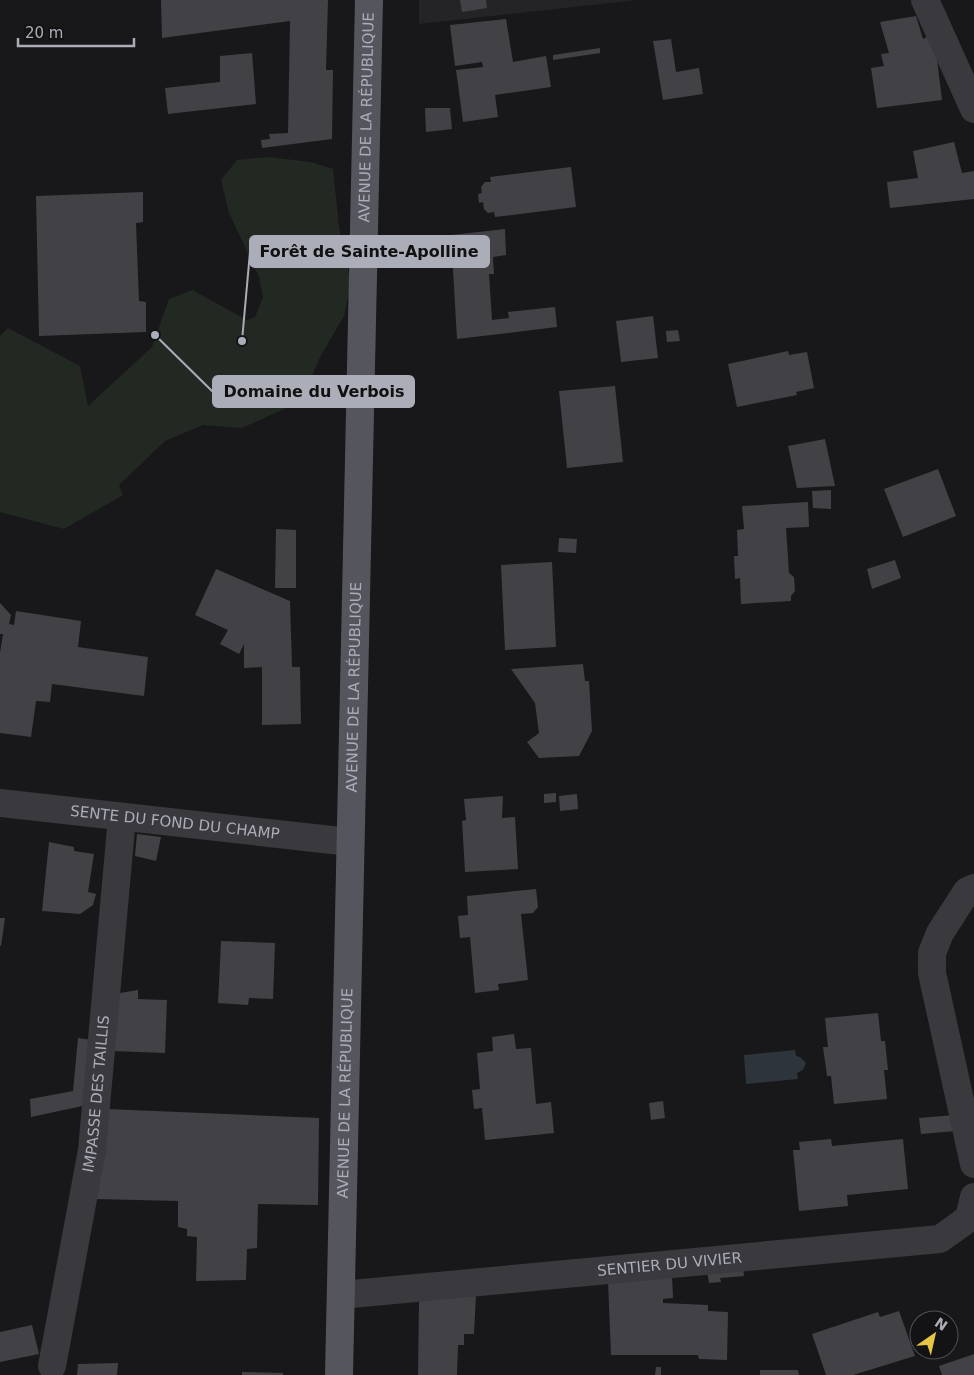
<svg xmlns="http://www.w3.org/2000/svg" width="974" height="1375" viewBox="0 0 974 1375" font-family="'DejaVu Sans',sans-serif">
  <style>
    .built { fill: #242326 }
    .green { fill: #222923 }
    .water { fill: #2e343c }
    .building { fill: #424246 }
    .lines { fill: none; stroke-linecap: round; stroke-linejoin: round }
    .minor { stroke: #39393e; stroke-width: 28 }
    .major { stroke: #55555d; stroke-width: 28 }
    .labels { text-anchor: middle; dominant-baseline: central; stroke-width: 4; stroke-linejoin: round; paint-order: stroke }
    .street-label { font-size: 15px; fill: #abadb8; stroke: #131214 }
    .leader { fill: none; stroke: #abadb8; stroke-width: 2 }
    .callout-dot { fill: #abadb8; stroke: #131214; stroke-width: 2 }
    .callout { fill: #abadb8; stroke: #abadb8; stroke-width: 2 }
    .callout-label { font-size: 16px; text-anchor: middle; font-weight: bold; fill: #111 }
  </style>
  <rect width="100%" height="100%" fill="#181719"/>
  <path class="built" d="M 419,0 L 637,0 L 419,24 Z"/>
  <path class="green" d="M 268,157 L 311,162 L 333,169 L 339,227 L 351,283 L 344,316 L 319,359 L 302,401 L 242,428 L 203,425 L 165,441 L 119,485 L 123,495 L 64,529 L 0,512 L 0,336 L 8,328 L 80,366 L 88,406 L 152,347 L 169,299 L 192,290 L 247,320 L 255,317 L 263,297 L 259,277 L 229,213 L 221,180 L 237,160 Z"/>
  <path class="water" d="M 795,1050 L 796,1056 L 800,1057 L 806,1063 L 803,1070 L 797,1073 L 798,1079 L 746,1084 L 744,1055 Z"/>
  <path class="building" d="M 161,0 L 328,0 L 326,70 L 333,70 L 332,139 L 262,148 L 261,140 L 270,139 L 269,134 L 288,133 L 290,21 L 162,38 Z
    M 460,0 L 486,0 L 487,8 L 462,12 Z
    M 916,16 L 923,39 L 927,37 L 937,59 L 942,100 L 877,108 L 871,68 L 884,66 L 881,54 L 889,53 L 880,22 Z
    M 506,19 L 513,62 L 546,56 L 551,87 L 495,95 L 498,117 L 463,122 L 456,70 L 483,67 L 482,62 L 455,66 L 450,25 Z
    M 671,39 L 676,72 L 699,68 L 703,94 L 663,100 L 653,41 Z
    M 600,48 L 600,53 L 553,60 L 553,55 Z
    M 252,53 L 256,104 L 168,114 L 165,88 L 220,82 L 220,56 Z
    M 425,108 L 450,108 L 452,129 L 426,132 Z
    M 954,142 L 962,173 L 974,171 L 974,199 L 890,208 L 887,182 L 918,178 L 913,151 Z
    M 571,167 L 576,207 L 495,217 L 494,212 L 488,213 L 484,209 L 483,202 L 479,203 L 478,194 L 482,193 L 481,187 L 485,182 L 491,182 L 490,177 Z
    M 143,192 L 143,222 L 136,223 L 139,301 L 146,302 L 146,332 L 39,336 L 36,196 Z
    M 505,229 L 506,255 L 493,257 L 494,274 L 489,274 L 492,320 L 509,318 L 508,312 L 555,307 L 557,327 L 457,339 L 451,235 Z
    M 653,316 L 658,358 L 621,362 L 616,321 Z
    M 678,330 L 680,341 L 667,342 L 666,331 Z
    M 788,351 L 789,355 L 807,352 L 814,388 L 796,392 L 797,395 L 737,407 L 728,364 Z
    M 615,386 L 623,462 L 567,468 L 559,391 Z
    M 825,439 L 835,486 L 797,488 L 788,446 Z
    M 938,469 L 956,516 L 903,537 L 884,489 Z
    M 831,490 L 831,509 L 813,508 L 812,491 Z
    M 808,502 L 809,527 L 786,528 L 789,573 L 794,577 L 795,591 L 791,596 L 791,601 L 741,604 L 740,578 L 735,579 L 734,556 L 738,556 L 737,530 L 744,529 L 742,506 Z
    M 276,529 L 296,530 L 296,588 L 275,588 Z
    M 559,538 L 577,539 L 576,553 L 558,552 Z
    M 895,560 L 901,578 L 872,589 L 867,569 Z
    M 552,562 L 556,647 L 505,650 L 501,565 Z
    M 216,569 L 290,601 L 292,667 L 300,667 L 301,724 L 262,725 L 262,667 L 244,668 L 244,644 L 239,654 L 220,644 L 228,630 L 195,615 Z
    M 0,603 L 11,615 L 9,624 L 14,625 L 16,611 L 81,621 L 78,647 L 148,657 L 144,696 L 52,684 L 50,702 L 36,701 L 31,737 L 0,733 L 0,653 L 3,634 L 0,634 Z
    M 583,664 L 585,681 L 589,681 L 592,731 L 579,756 L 539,758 L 527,742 L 539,733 L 535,703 L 511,669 Z
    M 556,793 L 556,802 L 544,803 L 544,794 Z
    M 577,794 L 578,809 L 560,811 L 559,796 Z
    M 503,796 L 502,818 L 515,817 L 518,869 L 465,872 L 462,821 L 466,820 L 464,799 Z
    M 137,834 L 161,837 L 156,861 L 135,856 Z
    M 49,842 L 74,847 L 74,851 L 94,854 L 88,892 L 96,894 L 93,905 L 80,914 L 42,911 Z
    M 536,889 L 538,907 L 533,913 L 521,914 L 528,980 L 498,984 L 499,990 L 475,993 L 470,937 L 460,938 L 458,916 L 468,915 L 467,896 Z
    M 0,918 L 5,918 L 1,946 L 0,946 Z
    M 221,941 L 275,943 L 273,999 L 249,998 L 248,1005 L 218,1003 Z
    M 138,990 L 138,999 L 167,1000 L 165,1053 L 113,1051 L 120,993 Z
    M 878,1013 L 881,1041 L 885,1041 L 888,1070 L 884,1070 L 887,1099 L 834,1104 L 831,1076 L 827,1076 L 823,1047 L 828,1047 L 825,1018 Z
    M 514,1034 L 516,1049 L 531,1048 L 536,1104 L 551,1102 L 554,1133 L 485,1140 L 482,1108 L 474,1109 L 472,1090 L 480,1089 L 477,1053 L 493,1051 L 492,1037 Z
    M 78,1038 L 99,1041 L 92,1104 L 31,1117 L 30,1099 L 73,1091 Z
    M 663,1101 L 665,1118 L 651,1120 L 649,1103 Z
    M 107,1109 L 319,1118 L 318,1205 L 258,1204 L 257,1248 L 247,1249 L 246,1280 L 196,1281 L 197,1237 L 187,1236 L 187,1229 L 178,1227 L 178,1201 L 96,1199 Z
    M 955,1115 L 956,1131 L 921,1134 L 919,1118 Z
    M 831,1139 L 832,1146 L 903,1139 L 908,1189 L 847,1195 L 848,1206 L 799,1211 L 793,1150 L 800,1150 L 799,1142 Z
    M 743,1268 L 744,1276 L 720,1278 L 721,1282 L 709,1283 L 707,1271 Z
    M 672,1275 L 673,1298 L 663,1299 L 663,1303 L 708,1305 L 708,1311 L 728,1312 L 727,1360 L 699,1359 L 698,1355 L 611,1355 L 608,1281 Z
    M 476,1294 L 474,1334 L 464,1334 L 464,1345 L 458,1345 L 457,1375 L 418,1375 L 419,1300 Z
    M 899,1311 L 915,1356 L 853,1375 L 826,1375 L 812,1334 L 878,1312 L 880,1317 Z
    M 32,1325 L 39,1354 L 0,1362 L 0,1332 Z
    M 974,1354 L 974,1375 L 942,1375 L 939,1366 Z
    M 118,1363 L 117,1375 L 77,1375 L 78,1364 Z
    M 656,1367 L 661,1367 L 661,1375 L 655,1375 Z
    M 760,1370 L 798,1370 L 799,1375 L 760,1375 Z
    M 242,1372 L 283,1373 L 283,1375 L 242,1375 Z"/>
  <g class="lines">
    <g class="minor">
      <path d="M 925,0 L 974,109"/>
      <path id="s1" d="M 0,803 L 350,842"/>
      <path d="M 974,888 L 967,891 L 940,933 L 932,953 L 932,973 L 974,1164"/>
      <path id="s2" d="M 341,1295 L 940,1239 L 969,1218 L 974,1197"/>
      <path id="s3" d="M 52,1366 L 92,1150 L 122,817"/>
    </g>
    <path class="major" id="s4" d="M 339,1375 L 369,0"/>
  </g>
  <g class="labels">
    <g class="street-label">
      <text stroke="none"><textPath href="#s4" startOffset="1258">AVENUE DE LA RÉPUBLIQUE</textPath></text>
      <text stroke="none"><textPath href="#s4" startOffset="688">AVENUE DE LA RÉPUBLIQUE</textPath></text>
      <text stroke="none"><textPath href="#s1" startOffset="176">SENTE DU FOND DU CHAMP</textPath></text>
      <text stroke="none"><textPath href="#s4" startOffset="282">AVENUE DE LA RÉPUBLIQUE</textPath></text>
      <text stroke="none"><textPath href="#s3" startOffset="276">IMPASSE DES TAILLIS</textPath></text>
      <text stroke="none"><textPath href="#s2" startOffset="330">SENTIER DU VIVIER</textPath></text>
    </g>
  </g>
  <path class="leader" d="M242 341L250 252M155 335L213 392"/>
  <g class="callout-dot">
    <circle cx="242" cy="341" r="5"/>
    <circle cx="155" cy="335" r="5"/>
  </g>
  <g class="callout">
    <rect x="250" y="236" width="239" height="31" rx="5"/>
    <rect x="213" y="376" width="201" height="31" rx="5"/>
  </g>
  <g class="callout-label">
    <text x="369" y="257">Forêt de Sainte-Apolline</text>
    <text x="314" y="397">Domaine du Verbois</text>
  </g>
  <g transform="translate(934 1335) rotate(34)"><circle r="24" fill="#131214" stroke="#505056"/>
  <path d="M0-4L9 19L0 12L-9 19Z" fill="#e5c544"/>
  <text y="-8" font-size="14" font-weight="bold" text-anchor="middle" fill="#abadb8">N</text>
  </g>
  <path d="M18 38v8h116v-8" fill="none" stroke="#abadb8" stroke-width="2.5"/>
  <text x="25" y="38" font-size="15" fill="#abadb8" stroke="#131214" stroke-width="4" paint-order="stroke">20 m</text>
</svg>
